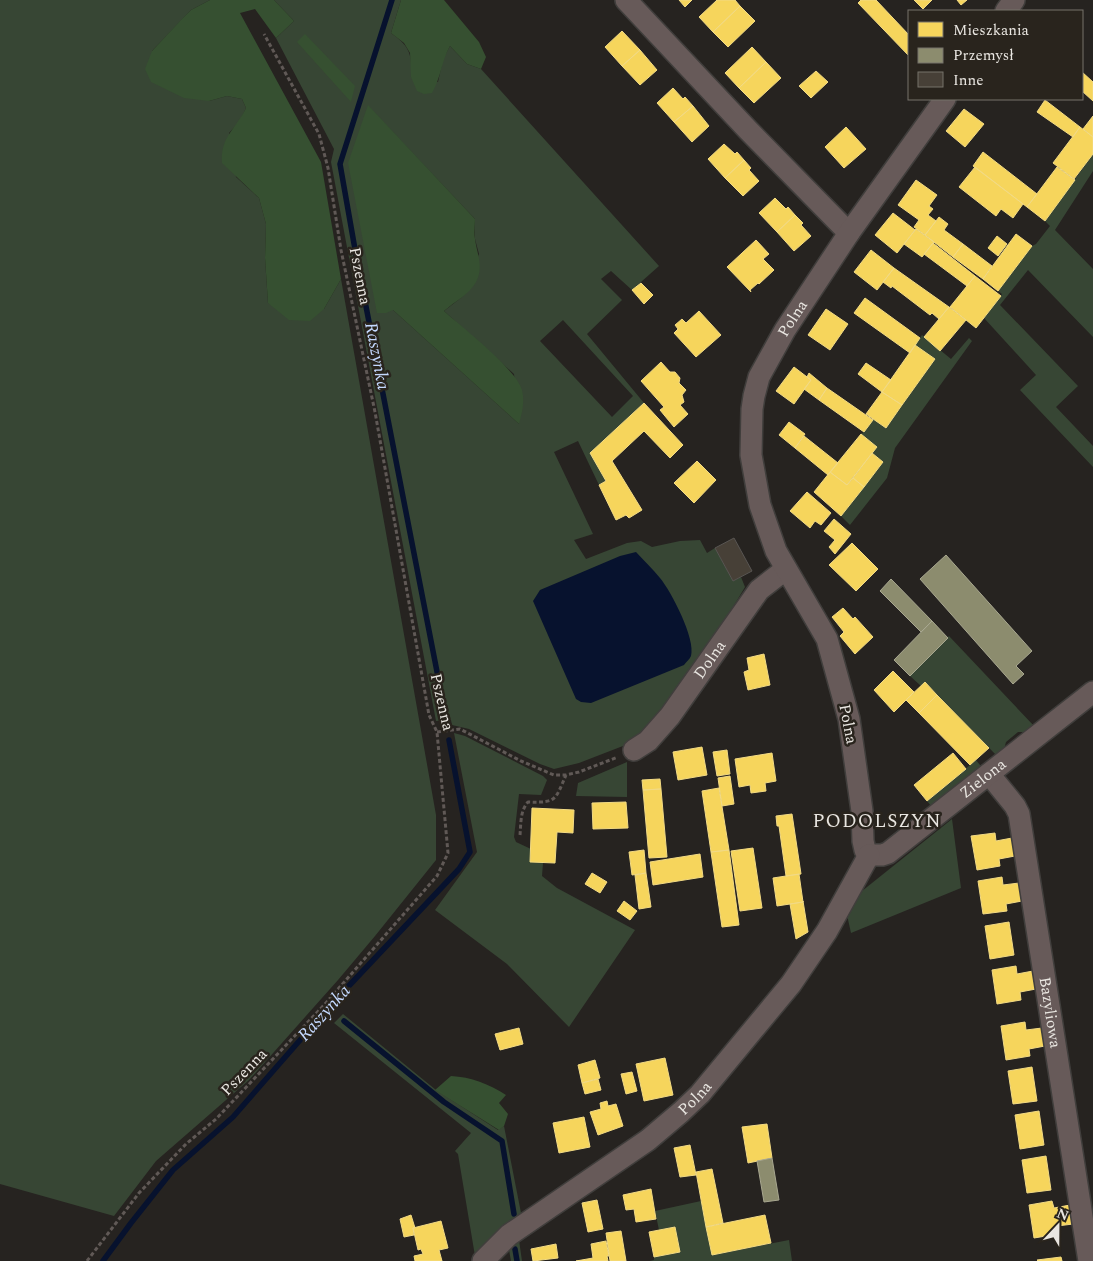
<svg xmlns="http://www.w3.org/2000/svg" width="1093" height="1261" viewBox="0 0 1093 1261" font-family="Spectral,serif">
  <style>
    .green { fill: #374634; fill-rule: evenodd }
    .forest { fill: #365031 }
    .water { fill: #07122e }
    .homes { fill: #f6d55c; stroke: #f2da84 }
    .industry { fill: #8c8c6e; stroke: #a8a790 }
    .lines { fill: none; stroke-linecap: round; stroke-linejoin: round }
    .stream { stroke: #07122e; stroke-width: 5.5 }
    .building { fill: #474037; stroke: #585552 }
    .minor-casing { stroke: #403e3c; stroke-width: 24 }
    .path { stroke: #605956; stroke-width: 3; stroke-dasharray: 4 2.5; stroke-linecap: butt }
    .minor { stroke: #675a59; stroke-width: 21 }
    .labels { text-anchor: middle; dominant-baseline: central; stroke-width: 5; stroke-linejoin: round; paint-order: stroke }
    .street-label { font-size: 16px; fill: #e9e6e1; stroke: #29241d }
    .water-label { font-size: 18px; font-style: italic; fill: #c4d9ff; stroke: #29241d }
    .quarter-label { font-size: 19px; letter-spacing: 1px; fill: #e9e6e1; stroke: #29241d }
  </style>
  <rect width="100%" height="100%" fill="#262320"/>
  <path class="green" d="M 0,0 L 210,0 L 191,10 L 152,51 L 209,101 L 227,96 L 242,99 L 246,108 L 240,121 L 229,133 L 236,177 L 259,198 L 266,224 L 265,258 L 268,303 L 324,309 L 341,279 L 436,815 L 436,860 L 375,936 L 338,980 L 249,1080 L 156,1161 L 114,1216 L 0,1184 Z
    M 274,0 L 401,0 L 391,33 C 410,47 412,53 411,77 L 438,82 L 443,59 L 450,46 L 467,64 L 481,69 L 659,266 L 632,290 L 611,271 L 601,279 L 622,300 L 587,334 L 644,403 L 591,453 L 606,481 L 599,485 L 578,441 L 554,452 L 593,534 L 574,540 L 586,559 L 627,543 L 641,541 L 652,547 L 680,541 L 700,540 L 707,553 L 715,548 L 733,581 L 741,577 L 745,587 L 712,642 L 641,739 L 579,763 L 554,769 L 540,764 L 469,729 L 452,725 L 451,720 L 436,721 L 331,162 L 334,149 L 276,38 L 294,21 ZM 368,106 L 475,219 L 475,239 L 479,254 L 462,297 L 444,311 L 514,374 L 519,424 L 393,310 ZM 563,320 L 633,396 L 612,417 L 540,341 Z
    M 1093,154 L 1093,171 L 1055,230 L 1093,269 L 1093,337 L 1028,270 L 1000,305 L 1078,386 L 1056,407 L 1093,446 L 1093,467 L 1020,390 L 1036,375 L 984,318 L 1002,294 L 998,291 L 1032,246 L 1036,244 L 1050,226 L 1045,221 Z
    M 922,335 L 951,359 L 969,338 L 972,341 L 895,448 L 887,478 L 850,525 L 841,516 L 883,462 L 872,453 L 877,447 L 861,434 L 864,432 L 873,419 L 886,428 L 935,359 L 915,345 Z
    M 949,636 L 1034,726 L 1025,732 L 1018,732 L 1006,742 L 1004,749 L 996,755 L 925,682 L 921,686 L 910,676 Z
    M 454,733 L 465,736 L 543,776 L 547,780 L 541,795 L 519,794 L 514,837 L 516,842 L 531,849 L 530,862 L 543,863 L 542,876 L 557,888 L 635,930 L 569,1027 L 507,964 L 435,910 L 477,852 Z
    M 976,760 L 980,765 L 980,771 L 931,806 L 927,801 Z
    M 627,762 L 627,797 L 576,796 L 578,783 Z
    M 952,819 L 961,888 L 851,933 L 847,915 L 862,891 Z
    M 343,1014 L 436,1090 L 498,1130 L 504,1126 L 522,1218 L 475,1256 L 458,1154 L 455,1151 L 471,1133 L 334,1023 Z
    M 701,1201 L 712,1255 L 789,1240 L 792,1261 L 650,1261 L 654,1260 L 654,1257 L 679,1252 L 675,1227 L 659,1230 L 655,1211 Z
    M 519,1240 L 522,1261 L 511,1261 L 509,1250 Z"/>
  <path class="forest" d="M 210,0 L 274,0 L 294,21 L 276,38 L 255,9 L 240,13 L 321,162 L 341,279 L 324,309 L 310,321 L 289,320 L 268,303 L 265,258 L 266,224 L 259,198 L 222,163 C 220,137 236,129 246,108 L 242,99 L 227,96 L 209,101 L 184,98 L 151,82 L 145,69 L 152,51 L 181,20 L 191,10 Z
    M 401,0 L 444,0 L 479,42 L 486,57 L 481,69 L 467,64 L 450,46 C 441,62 441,78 432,93 L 424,94 L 417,91 L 411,77 L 410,53 L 404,43 L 391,33 Z
    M 305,34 L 355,86 L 351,102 L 297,42 Z
    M 368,105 L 475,219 C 475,226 474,233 475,239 C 477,254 484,267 476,282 C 470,294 454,302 444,311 C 463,328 516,369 522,390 C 525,402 522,413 519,424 L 393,310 L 386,313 L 377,313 L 348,163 Z
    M 451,1076 C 471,1077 489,1084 506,1095 L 499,1103 L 508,1114 L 504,1126 L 499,1130 L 435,1090 Z"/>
  <path class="water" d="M 636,552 C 644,561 653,569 660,578 C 671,591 696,639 691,656 C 690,659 686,662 684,665 L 591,703 L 581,702 L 576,699 L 533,601 L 540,590 L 620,556 Z"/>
  <path class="homes" d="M 679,0 L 692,0 L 685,7 Z
    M 717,0 L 735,0 L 740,6 L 713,32 L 699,17 Z
    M 861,0 L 876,0 L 909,35 L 909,56 L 858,3 Z
    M 914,0 L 932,0 L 923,9 Z
    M 957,0 L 967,0 L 961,5 Z
    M 740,6 L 755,21 L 728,47 L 713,32 Z
    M 622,31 L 640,50 L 622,66 L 605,47 Z
    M 752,47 L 766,62 L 739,88 L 725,73 Z
    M 640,50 L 657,70 L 640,85 L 622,66 Z
    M 766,62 L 781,78 L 754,103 L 739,88 Z
    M 816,71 L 828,82 L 811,98 L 799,86 Z
    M 1082,72 L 1093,82 L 1093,101 L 1082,91 Z
    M 673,88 L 683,99 L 685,97 L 693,106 L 674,122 L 657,103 Z
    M 1045,100 L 1080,127 L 1073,137 L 1037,112 Z
    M 693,106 L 709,126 L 692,142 L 674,122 Z
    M 964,109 L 984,124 L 965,147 L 946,131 Z
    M 1093,116 L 1093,137 L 1083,129 Z
    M 846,127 L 866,149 L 844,168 L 825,147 Z
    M 1080,127 L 1093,137 L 1093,154 L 1074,179 L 1053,163 Z
    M 724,144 L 735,154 L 737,152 L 744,160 L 725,178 L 708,159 Z
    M 983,152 L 1037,194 L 1027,207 L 973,166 Z
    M 744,160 L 751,168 L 749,170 L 759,181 L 743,196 L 725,178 Z
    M 975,167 L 1023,204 L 1013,218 L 1001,209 L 996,216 L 959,187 Z
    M 1057,167 L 1075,180 L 1045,221 L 1027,207 Z
    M 916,180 L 937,195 L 929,206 L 933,209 L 928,215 L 936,221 L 925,235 L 914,227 L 919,220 L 898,205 Z
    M 775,198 L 786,209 L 788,207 L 795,215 L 777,232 L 759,213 Z
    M 893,213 L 915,230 L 897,253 L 875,235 Z
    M 795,215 L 803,223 L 801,225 L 811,236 L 794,251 L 777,232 Z
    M 939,217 L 948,224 L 944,230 L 963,244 L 953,257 L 925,235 Z
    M 916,229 L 934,242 L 922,257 L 904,244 Z
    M 1016,234 L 1032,246 L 998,291 L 983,279 Z
    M 997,236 L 1007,244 L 998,256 L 988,248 Z
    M 756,240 L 769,254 L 763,259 L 774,270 L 759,284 L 758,283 L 750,290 L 751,292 L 727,267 Z
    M 933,243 L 975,276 L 967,286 L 924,254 Z
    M 963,244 L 992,266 L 983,279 L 953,257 Z
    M 871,250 L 894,268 L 877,290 L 854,272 Z
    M 894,268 L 949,307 L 939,319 L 932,313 L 930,315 L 892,286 L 891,288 L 883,282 Z
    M 975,276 L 1001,296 L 976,328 L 950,307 Z
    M 641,283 L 653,295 L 644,304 L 632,290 Z
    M 865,298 L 920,338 L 910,353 L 854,313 Z
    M 949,307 L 966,320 L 940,351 L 924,337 Z
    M 826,309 L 848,324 L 830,350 L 808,335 Z
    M 699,311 L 721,335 L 696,357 L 674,333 L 678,329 L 675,325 L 682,319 L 686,323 Z
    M 915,345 L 935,359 L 902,405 L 882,392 Z
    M 661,362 L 670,372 L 675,372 L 680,378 L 679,383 L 686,390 L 682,395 L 684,402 L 680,405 L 688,414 L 674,427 L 660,410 L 664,407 L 641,381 Z
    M 866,363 L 891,380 L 882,392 L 858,374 Z
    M 794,367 L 811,380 L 794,404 L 776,391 Z
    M 809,373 L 827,388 L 819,400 L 804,389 L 811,380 L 807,377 Z
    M 827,388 L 873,420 L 864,432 L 819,400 Z
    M 882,392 L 902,405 L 886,428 L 866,414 Z
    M 644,403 L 683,445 L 670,458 L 644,431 L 612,461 L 642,510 L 629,518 L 626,515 L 616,520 L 599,485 L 606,481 L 590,453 Z
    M 789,422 L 805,434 L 795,448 L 779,435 Z
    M 861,434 L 877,447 L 847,485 L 830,472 Z
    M 804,436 L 838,463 L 828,475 L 795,448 Z
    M 872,453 L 883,462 L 864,487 L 853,478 Z
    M 697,461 L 716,480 L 694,503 L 674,483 Z
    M 830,472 L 847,485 L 853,478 L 864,487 L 841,516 L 814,492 Z
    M 807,492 L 831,513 L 821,525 L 815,521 L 810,528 L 790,511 Z
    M 834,519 L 851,534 L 835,554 L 829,547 L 835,540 L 824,531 Z
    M 852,543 L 878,569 L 856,591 L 829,565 Z
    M 843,608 L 853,619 L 855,617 L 873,637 L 855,654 L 840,636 L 844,632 L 832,617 Z
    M 764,654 L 770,685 L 748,690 L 744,672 L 749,670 L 747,658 Z
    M 893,671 L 914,692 L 894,712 L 874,690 Z
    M 925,682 L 937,695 L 919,713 L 906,700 Z
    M 937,695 L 989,748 L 970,765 L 919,713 Z
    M 702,747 L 707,775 L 678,780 L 673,752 Z
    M 727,750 L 730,774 L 717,776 L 713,752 Z
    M 772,753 L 776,781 L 765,783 L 766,791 L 751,793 L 750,785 L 739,787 L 735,759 Z
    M 953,753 L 966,769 L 927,801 L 914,785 Z
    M 730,776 L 734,804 L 722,806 L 718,778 Z
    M 660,779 L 661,789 L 643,790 L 642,780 Z
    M 719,788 L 729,850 L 711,852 L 702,791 Z
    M 661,789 L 667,857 L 649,858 L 643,790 Z
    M 626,802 L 628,828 L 593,829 L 592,803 Z
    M 532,808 L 574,810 L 573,833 L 557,832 L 555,863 L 530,862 Z
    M 792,814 L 801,874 L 786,876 L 779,826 L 777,826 L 776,816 Z
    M 995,833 L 996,841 L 1012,838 L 1015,856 L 999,859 L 1000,866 L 977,870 L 971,836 Z
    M 753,848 L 762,908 L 740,911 L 731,851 Z
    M 644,850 L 646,873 L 632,875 L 629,852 Z
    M 729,850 L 739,925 L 722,927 L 711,852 Z
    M 700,854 L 703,877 L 653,885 L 650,862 Z
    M 592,873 L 607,882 L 600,893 L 585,884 Z
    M 646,873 L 651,907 L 639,909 L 635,875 Z
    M 799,874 L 803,902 L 777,906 L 773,878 Z
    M 1002,877 L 1003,885 L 1019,883 L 1022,901 L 1006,904 L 1007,911 L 983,914 L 978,881 Z
    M 624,901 L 637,911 L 630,920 L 617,911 Z
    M 803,901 L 808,932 L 796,939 L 790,904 L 803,902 Z
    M 1009,922 L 1014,955 L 990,959 L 985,926 Z
    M 1016,966 L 1017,974 L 1033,971 L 1036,989 L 1020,992 L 1021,1000 L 997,1004 L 992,970 Z
    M 1025,1022 L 1026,1030 L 1042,1028 L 1045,1046 L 1029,1049 L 1030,1056 L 1006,1060 L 1001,1026 Z
    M 519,1028 L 523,1044 L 500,1050 L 495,1034 Z
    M 665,1058 L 673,1095 L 644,1101 L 636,1064 Z
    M 595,1060 L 600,1078 L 582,1083 L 578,1065 Z
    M 1032,1067 L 1037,1101 L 1013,1104 L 1008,1071 Z
    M 632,1072 L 637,1091 L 626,1094 L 621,1074 Z
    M 598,1079 L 601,1090 L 585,1094 L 582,1083 Z
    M 607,1101 L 608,1106 L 616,1104 L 623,1126 L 598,1135 L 590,1112 L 601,1109 L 600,1103 Z
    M 1039,1111 L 1044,1145 L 1020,1149 L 1015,1115 Z
    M 584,1117 L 590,1147 L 559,1153 L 553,1123 Z
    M 767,1124 L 772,1158 L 748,1163 L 742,1127 Z
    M 690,1145 L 696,1175 L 680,1177 L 674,1148 Z
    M 1046,1156 L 1051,1190 L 1027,1193 L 1022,1160 Z
    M 712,1169 L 723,1223 L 706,1227 L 696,1172 Z
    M 651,1189 L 656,1219 L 636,1222 L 634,1209 L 626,1210 L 623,1195 Z
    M 597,1200 L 603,1229 L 588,1232 L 582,1203 Z
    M 1052,1201 L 1054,1208 L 1070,1205 L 1073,1224 L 1057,1226 L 1058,1234 L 1034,1238 L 1029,1205 Z
    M 411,1215 L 415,1228 L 413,1228 L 414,1235 L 404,1237 L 400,1219 Z
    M 765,1215 L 771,1243 L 712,1255 L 706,1227 Z
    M 441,1221 L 448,1248 L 439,1250 L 442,1261 L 415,1261 L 414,1256 L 423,1254 L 421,1249 L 418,1250 L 413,1228 Z
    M 675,1227 L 680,1252 L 654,1257 L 649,1232 Z
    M 621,1231 L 626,1261 L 610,1261 L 606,1233 Z
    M 606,1241 L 609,1256 L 607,1256 L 608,1261 L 576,1261 L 593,1258 L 591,1244 Z
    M 556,1244 L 558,1258 L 533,1261 L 531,1249 Z
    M 1061,1257 L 1062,1261 L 1038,1261 L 1037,1260 Z"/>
  <path class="industry" d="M 946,555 L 1032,651 L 1016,666 L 1024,674 L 1013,684 L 920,579 Z
    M 891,579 L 932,621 L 921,632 L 880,591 Z
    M 932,621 L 948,638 L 910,676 L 894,660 Z
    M 772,1158 L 779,1200 L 764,1202 L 757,1161 Z"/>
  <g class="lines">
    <path class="stream" d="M 392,0 L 340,164 L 356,255 L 446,718
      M 344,1021 L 444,1102 L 502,1141 L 514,1214
      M 515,1249 L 517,1261
      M 103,1261 L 131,1223 L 173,1170 L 233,1117 L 328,1008 L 459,869 L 470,852 L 449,740"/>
  </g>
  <path class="building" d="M 734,538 L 752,571 L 733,581 L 715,548 Z"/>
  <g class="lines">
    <defs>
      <g id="minor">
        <path d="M 626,0 L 748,130 L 849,233"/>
        <path d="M 1006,11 L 1014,0"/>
        <path id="s1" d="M 634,750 L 648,741 L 670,716 L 759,590 L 786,569"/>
        <path id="s2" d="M 989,774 L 1015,806 L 1019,814 L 1089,1261"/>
        <path id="s3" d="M 869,855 L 865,850 L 863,841 L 862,811 L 849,719 L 827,639 L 776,551 L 760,505 L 751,455 L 752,409 L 754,396 L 759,377 L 785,330 L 849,233 L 945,99"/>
        <path id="s4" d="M 869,855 L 882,855 L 888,853 L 1093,692"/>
        <path id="s5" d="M 483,1261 L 509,1235 L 648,1140 L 681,1112 L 700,1094 L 791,984 L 827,931 L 869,855"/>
      </g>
    </defs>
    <use href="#minor" class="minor-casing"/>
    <path class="path" d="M 437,732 L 460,729 L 521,761 L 554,775 L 566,775 L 579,772 L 618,757
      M 520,835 C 521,824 520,811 528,802 C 557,803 555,800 566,775
      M 87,1261 L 139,1193 L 186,1144 L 216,1119 L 325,1004 L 437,876 L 448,853 L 437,732 L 429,715 L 375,412 L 341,250 L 328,168 L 319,134 L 264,34"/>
    <use href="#minor" class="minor"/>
  </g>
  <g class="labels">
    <g class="street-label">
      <text transform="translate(360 276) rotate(79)">Pszenna</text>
      <text stroke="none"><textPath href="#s3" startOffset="569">Polna</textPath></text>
      <text stroke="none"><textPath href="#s1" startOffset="119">Dolna</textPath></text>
      <text transform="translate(442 702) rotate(77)">Pszenna</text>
      <text transform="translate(848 724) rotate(79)">Polna</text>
      <text stroke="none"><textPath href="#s4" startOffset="140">Zielona</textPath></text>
      <text stroke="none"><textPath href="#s2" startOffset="251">Bazyliowa</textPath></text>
      <text transform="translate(244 1072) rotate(-46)">Pszenna</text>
      <text stroke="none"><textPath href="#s5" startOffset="268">Polna</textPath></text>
    </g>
    <g class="water-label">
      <text transform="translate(377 356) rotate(79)">Raszynka</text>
      <text transform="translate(324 1013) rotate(-48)">Raszynka</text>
    </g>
    <g class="quarter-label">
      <text x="877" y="821">PODOLSZYN</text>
    </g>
  </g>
  <rect x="908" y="10" width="175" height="90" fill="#29241d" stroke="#76726b"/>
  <rect x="918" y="22" width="25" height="15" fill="#f6d55c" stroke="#76726b"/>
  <text x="953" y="35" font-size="15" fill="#e9e6e1">Mieszkania</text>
  <rect x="918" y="48" width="25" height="15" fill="#8c8c6e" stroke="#76726b"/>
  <text x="953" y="60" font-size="15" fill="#e9e6e1">Przemysł</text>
  <rect x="918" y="72" width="25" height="15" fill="#474037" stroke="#76726b"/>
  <text x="953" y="85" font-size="15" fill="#e9e6e1">Inne</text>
  <g transform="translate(1058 1226) rotate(22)" stroke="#29241d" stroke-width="4" paint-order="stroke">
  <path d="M0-4L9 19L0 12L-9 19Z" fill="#e9e6e1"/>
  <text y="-8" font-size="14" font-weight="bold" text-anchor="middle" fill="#e9e6e1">N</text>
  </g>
</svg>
